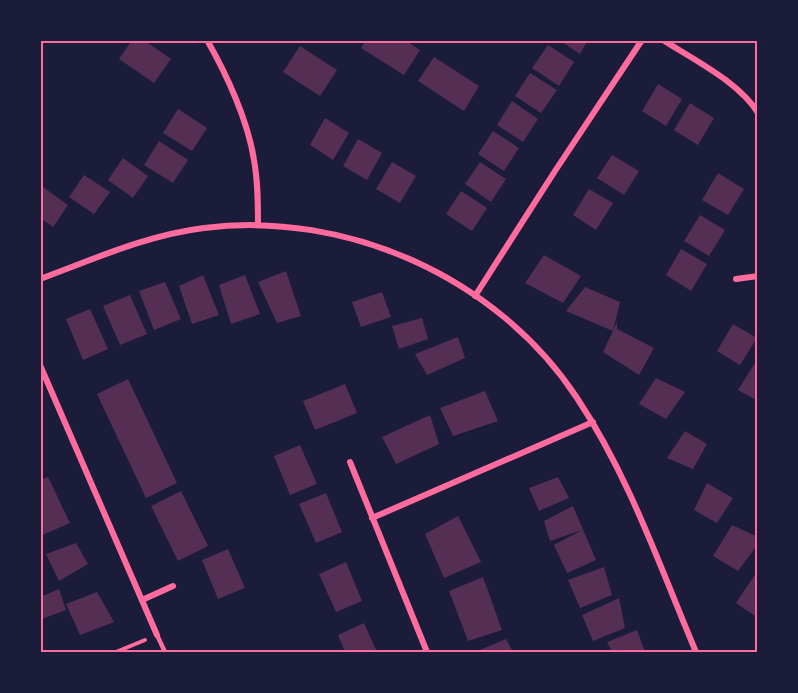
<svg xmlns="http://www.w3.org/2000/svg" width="798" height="693" viewBox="0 0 798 693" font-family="Overpass,sans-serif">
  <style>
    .building { fill: #542f53 }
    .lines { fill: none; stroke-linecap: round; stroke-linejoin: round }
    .path { stroke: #ff6b9d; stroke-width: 4 }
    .service { stroke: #ff6b9d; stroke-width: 4.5 }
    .minor { stroke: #ff6b9d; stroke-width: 6 }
    .neatline { fill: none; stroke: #ff6b9d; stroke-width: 2 }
  </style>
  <rect width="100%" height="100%" fill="#1b1b3a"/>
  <path class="building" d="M 132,40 L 144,40 L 171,59 L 154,83 L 119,59 Z
    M 366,40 L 405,40 L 420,50 L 404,75 L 361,48 Z
    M 559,40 L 588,40 L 580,54 Z
    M 548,45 L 574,62 L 559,86 L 532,68 Z
    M 300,46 L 337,70 L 320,96 L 283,72 Z
    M 434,57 L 479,86 L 464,111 L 418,81 Z
    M 530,73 L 557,90 L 541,113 L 515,96 Z
    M 658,84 L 682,99 L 666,126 L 642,111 Z
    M 512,101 L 538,119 L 523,142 L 497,125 Z
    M 690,103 L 714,118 L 698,145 L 674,130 Z
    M 178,109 L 207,128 L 192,151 L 163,133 Z
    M 325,118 L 349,133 L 333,160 L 310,145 Z
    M 493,131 L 519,148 L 504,171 L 478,154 Z
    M 358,139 L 382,153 L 367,180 L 343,166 Z
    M 159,141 L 188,160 L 173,183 L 144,165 Z
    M 612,155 L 639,171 L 624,195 L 597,178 Z
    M 123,158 L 148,176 L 133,198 L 108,180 Z
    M 392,162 L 416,176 L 400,203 L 376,189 Z
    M 480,162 L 506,179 L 491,202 L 465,184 Z
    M 718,173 L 744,189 L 728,215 L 702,200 Z
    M 84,175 L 110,192 L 94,214 L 69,197 Z
    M 43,187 L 68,205 L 53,227 L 40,218 L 40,192 Z
    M 589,189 L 613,203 L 596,230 L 573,215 Z
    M 461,191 L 487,208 L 472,231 L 446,214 Z
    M 700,215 L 725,230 L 709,256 L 684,241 Z
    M 681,249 L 707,264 L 691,291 L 666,275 Z
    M 544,255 L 581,276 L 563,303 L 525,283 Z
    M 286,271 L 301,316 L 277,323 L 258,282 Z
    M 203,275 L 219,315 L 192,324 L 179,286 Z
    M 245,275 L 260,314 L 231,324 L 219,285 Z
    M 165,282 L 181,319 L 154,330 L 139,291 Z
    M 585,287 L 620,302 L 613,331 L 566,311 Z
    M 382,292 L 391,317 L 361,327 L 352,302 Z
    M 130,295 L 147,334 L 120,345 L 103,306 Z
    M 90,309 L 108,349 L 83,360 L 66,319 Z
    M 422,318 L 428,339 L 399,349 L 392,326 Z
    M 617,322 L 617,329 L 654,348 L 639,375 L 603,352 Z
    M 733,324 L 757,338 L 740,365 L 717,351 Z
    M 458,337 L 465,358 L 427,375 L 415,354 Z
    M 755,363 L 758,364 L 758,401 L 738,390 Z
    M 656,378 L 685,392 L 666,419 L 639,404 Z
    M 128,379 L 177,483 L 146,498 L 97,394 Z
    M 345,384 L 357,413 L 315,430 L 303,401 Z
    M 485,391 L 498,421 L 453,436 L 440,408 Z
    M 430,415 L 439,444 L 396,464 L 382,437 Z
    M 685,431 L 707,444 L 693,469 L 667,458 Z
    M 300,445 L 317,484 L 290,495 L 274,456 Z
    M 48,477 L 70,523 L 40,536 L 40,480 Z
    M 558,477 L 569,498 L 539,511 L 529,488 Z
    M 707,483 L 733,498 L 717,523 L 694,510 Z
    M 181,491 L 208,546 L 178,561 L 151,506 Z
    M 326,493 L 342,532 L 316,543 L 299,504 Z
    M 573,506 L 596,560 L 567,573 L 554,545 L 582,530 L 550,541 L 544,521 Z
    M 458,516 L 481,562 L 444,578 L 425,534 Z
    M 732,525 L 758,537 L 758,544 L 738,571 L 713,556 Z
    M 76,543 L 88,564 L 59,581 L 46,554 Z
    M 228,549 L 245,588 L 218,599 L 202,560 Z
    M 346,562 L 362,601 L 336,612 L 319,574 Z
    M 604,567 L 612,595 L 580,608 L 568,580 Z
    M 758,570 L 758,618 L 736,603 Z
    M 483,577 L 502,630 L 468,641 L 449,591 Z
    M 59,589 L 66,610 L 42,619 L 40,597 Z
    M 97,592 L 114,622 L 80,635 L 66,604 Z
    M 619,598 L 625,628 L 593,641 L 582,615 Z
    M 364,623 L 377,652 L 345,652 L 338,635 Z
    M 637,630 L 645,652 L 612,652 L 607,642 Z
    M 506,639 L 513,652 L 475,652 Z"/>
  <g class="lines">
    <path class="path" d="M 116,652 L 145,640"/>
    <path class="service" d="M 157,635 L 165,652"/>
    <path class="minor" d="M 207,40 C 227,75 248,121 254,160 C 258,182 258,203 258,225
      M 663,40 C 694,60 739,82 758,113
      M 40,279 C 94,259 147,235 204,228 C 347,210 498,278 577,398 C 629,476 660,567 696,652
      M 736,279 L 758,276
      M 475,296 L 555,171 L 642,40
      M 40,365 L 157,635
      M 350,462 L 427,652
      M 372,518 L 593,422
      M 142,600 L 173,586"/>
  </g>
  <rect width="798" height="693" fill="none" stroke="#1b1b3a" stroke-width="84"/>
  <rect x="42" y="42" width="714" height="609" class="neatline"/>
</svg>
